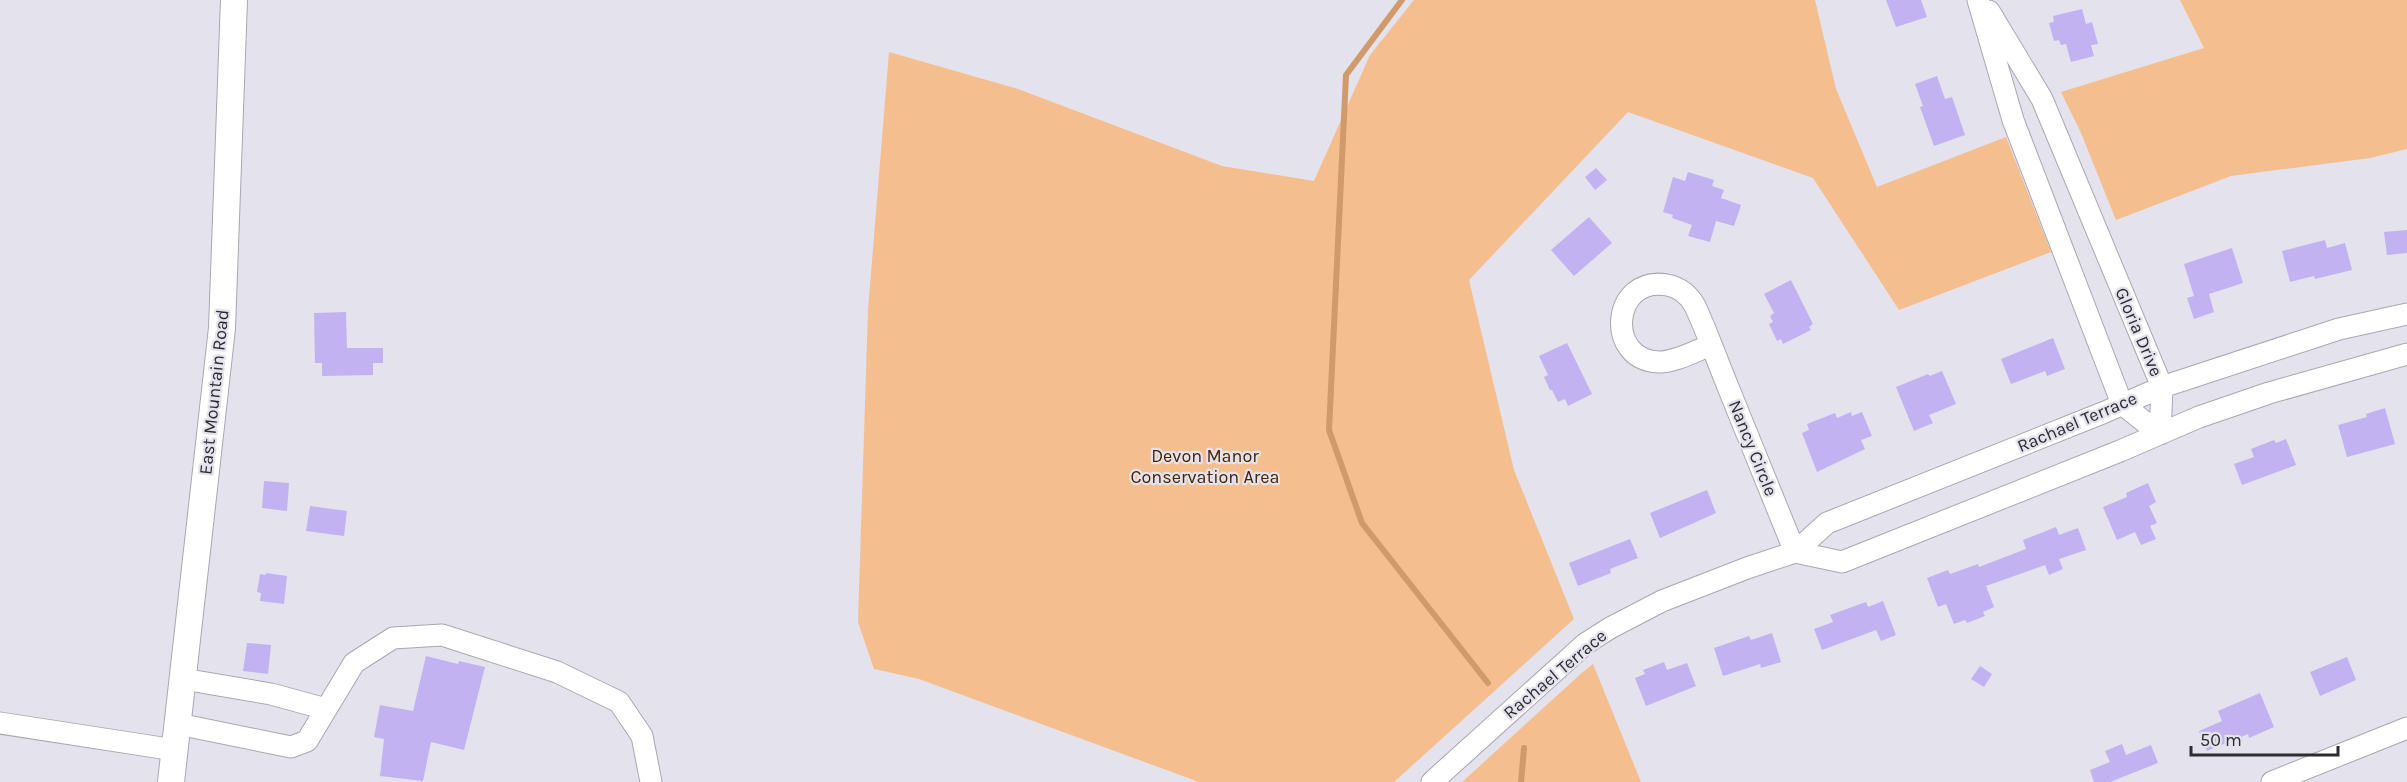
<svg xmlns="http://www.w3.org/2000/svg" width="2407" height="782" viewBox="0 0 2407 782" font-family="Karla,sans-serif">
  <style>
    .green { fill: #f5be8e }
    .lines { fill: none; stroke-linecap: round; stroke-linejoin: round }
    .stream { stroke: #d09a6b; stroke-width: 6 }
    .building { fill: #c2b2f1 }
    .minor-casing { stroke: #a9a7b2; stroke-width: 23 }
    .major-casing { stroke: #a9a7b2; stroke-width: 28 }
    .minor { stroke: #fff; stroke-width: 21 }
    .major { stroke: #fff; stroke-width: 26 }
    .labels { text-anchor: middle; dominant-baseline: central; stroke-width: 4.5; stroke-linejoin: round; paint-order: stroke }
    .street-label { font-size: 18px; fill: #2d2c30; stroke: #e4e2ed }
    .park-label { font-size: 18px; fill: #472400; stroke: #e4e2ed }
  </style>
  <rect width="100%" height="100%" fill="#e4e2ed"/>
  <path class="green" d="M 1414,0 L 1815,0 L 1836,89 L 1877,187 L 2006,137 L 2051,252 L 1899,310 L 1813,178 L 1628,112 L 1469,280 L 1514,470 L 1574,619 L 1394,782 L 1199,782 L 919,679 L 874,669 L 858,622 L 868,310 L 889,52 L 1018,89 L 1222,166 L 1314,181 L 1370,55 Z
    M 2180,0 L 2407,0 L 2407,149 L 2370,158 L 2231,176 L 2116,220 L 2081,133 L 2061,92 L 2204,48 Z
    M 1593,664 L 1641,782 L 1462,782 L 1584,671 Z"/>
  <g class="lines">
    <path class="stream" d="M 1402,0 L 1346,75 L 1329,430 L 1362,523 L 1488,683
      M 1521,782 L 1524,748"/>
  </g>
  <path class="building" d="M 1886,0 L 1921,0 L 1927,17 L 1896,27 Z
    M 2082,9 L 2086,24 L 2092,22 L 2098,44 L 2091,45 L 2094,56 L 2071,62 L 2066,44 L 2061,45 L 2059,40 L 2054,41 L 2049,23 L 2054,22 L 2053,16 Z
    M 1937,76 L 1945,99 L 1952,97 L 1965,135 L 1934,146 L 1920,107 L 1923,106 L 1915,84 Z
    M 1596,168 L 1607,180 L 1595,190 L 1585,177 Z
    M 1688,172 L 1714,180 L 1712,186 L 1724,190 L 1721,198 L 1741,205 L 1734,226 L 1716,221 L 1710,242 L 1688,236 L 1692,225 L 1672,218 L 1673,215 L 1663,212 L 1673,177 L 1685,181 Z
    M 1589,217 L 1612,243 L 1574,276 L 1551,250 Z
    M 2407,230 L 2407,253 L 2387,255 L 2384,232 Z
    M 2325,240 L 2327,248 L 2345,243 L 2352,270 L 2315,279 L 2314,276 L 2290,282 L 2282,251 Z
    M 2232,248 L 2243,283 L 2209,294 L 2214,312 L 2194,319 L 2187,298 L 2194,296 L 2184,264 Z
    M 1791,280 L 1813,324 L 1809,327 L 1811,330 L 1783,344 L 1781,339 L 1777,341 L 1769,324 L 1773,322 L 1770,316 L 1774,313 L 1764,294 Z
    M 346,312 L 347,348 L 383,348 L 383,363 L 373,363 L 373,375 L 322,376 L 322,363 L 315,363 L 314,313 Z
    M 2053,338 L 2065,369 L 2047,376 L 2045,371 L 2011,384 L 2001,359 Z
    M 1567,343 L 1592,394 L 1568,406 L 1565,399 L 1558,402 L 1552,390 L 1550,390 L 1544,377 L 1548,375 L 1539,356 Z
    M 1942,371 L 1956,404 L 1929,415 L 1933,423 L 1914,431 L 1896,387 L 1928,374 L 1930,376 Z
    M 2385,408 L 2395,444 L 2347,457 L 2338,425 L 2367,417 L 2366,414 Z
    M 1851,412 L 1852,416 L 1862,412 L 1872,436 L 1861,440 L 1865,449 L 1817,472 L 1802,433 L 1809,430 L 1807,424 L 1835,413 L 1837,418 Z
    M 2286,439 L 2296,465 L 2242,485 L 2234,464 L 2254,457 L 2251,449 L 2274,440 L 2276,443 Z
    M 264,481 L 289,483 L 287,511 L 262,508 Z
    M 2148,483 L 2156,502 L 2149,506 L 2157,523 L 2150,526 L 2156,539 L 2141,545 L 2135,532 L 2117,540 L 2103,507 L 2127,497 L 2126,493 Z
    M 1707,490 L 1716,513 L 1660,538 L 1650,513 Z
    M 310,506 L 347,511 L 344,536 L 306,531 Z
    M 2056,527 L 2059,535 L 2078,528 L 2086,550 L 2059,559 L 2063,569 L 2049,575 L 2045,565 L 1986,586 L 1994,607 L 1983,612 L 1985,616 L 1967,623 L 1965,620 L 1954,624 L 1946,604 L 1938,607 L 1927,578 L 1948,570 L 1950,574 L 1978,564 L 1979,567 L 2026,549 L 2023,540 Z
    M 1630,539 L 1638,558 L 1610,569 L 1611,573 L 1578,586 L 1569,563 Z
    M 266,573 L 287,576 L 284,604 L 260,601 L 261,593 L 257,592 L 260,574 L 266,575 Z
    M 1883,601 L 1896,635 L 1881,641 L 1876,630 L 1822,650 L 1814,629 L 1833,622 L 1830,615 L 1866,602 L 1868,607 Z
    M 1772,633 L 1781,662 L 1761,668 L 1760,664 L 1723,676 L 1714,648 L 1749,636 L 1751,640 Z
    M 247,643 L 271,645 L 268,674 L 243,671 Z
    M 426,656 L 458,664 L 459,661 L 485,667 L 464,750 L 431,742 L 423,781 L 380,776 L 384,739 L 374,737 L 380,705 L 413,711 Z
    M 2347,657 L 2356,680 L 2320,696 L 2310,672 Z
    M 1664,662 L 1667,670 L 1687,663 L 1696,686 L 1646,706 L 1635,678 L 1645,674 L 1643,670 Z
    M 1980,666 L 1992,674 L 1984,687 L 1971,679 Z
    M 2260,693 L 2274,727 L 2249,738 L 2248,734 L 2207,751 L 2199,731 L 2222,721 L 2218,711 Z
    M 2122,744 L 2126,755 L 2151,745 L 2158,763 L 2110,782 L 2094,782 L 2090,770 L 2110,762 L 2105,751 Z"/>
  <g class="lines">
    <defs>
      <path id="minor" d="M 1978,0 L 2013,120 L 2122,404 L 2160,434
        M 1989,11 L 2042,99 L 2162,387 L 2160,434
        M 1711,345 C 1695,351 1676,362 1659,362 C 1604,360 1612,275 1667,285 C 1679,287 1689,295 1695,306 C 1707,332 1717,360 1728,387 C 1750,442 1773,497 1795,552
        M 1795,552 L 1842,562 L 2120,451 L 2199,417 L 2269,393 L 2407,354
        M 183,679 L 271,694 L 326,709
        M 0,723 L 175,750
        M 178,724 L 291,747 L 307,741 L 354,663 L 393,638 L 442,635 L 557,672 L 619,702 L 642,736 L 651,782
        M 1432,782 L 1585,644 L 1610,628 L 1662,601 L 1747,568 L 1795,552 L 1827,523 L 2105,412 L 2162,387 L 2339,329 L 2407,314
        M 2272,782 L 2407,728"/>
      <path id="major" d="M 171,782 L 222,328 L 234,0"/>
    </defs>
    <use href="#minor" class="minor-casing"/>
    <use href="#major" class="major-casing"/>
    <use href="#minor" class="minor"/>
    <use href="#major" class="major"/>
  </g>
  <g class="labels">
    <g class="street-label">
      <text transform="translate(2139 332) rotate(67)">Gloria Drive</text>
      <text transform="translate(214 392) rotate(-84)">East Mountain Road</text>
      <text transform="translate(2077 422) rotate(-23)">Rachael Terrace</text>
      <text transform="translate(1753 448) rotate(68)">Nancy Circle</text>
      <text transform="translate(1555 674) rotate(-40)">Rachael Terrace</text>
    </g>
    <g class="park-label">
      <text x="1205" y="456">Devon Manor<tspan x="1205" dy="21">Conservation Area</tspan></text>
    </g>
  </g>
  <path d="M2191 746v9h147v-9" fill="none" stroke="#2d2c30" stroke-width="3"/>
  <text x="2200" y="746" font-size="18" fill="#2d2c30" stroke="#e4e2ed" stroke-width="4.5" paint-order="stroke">50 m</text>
</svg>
